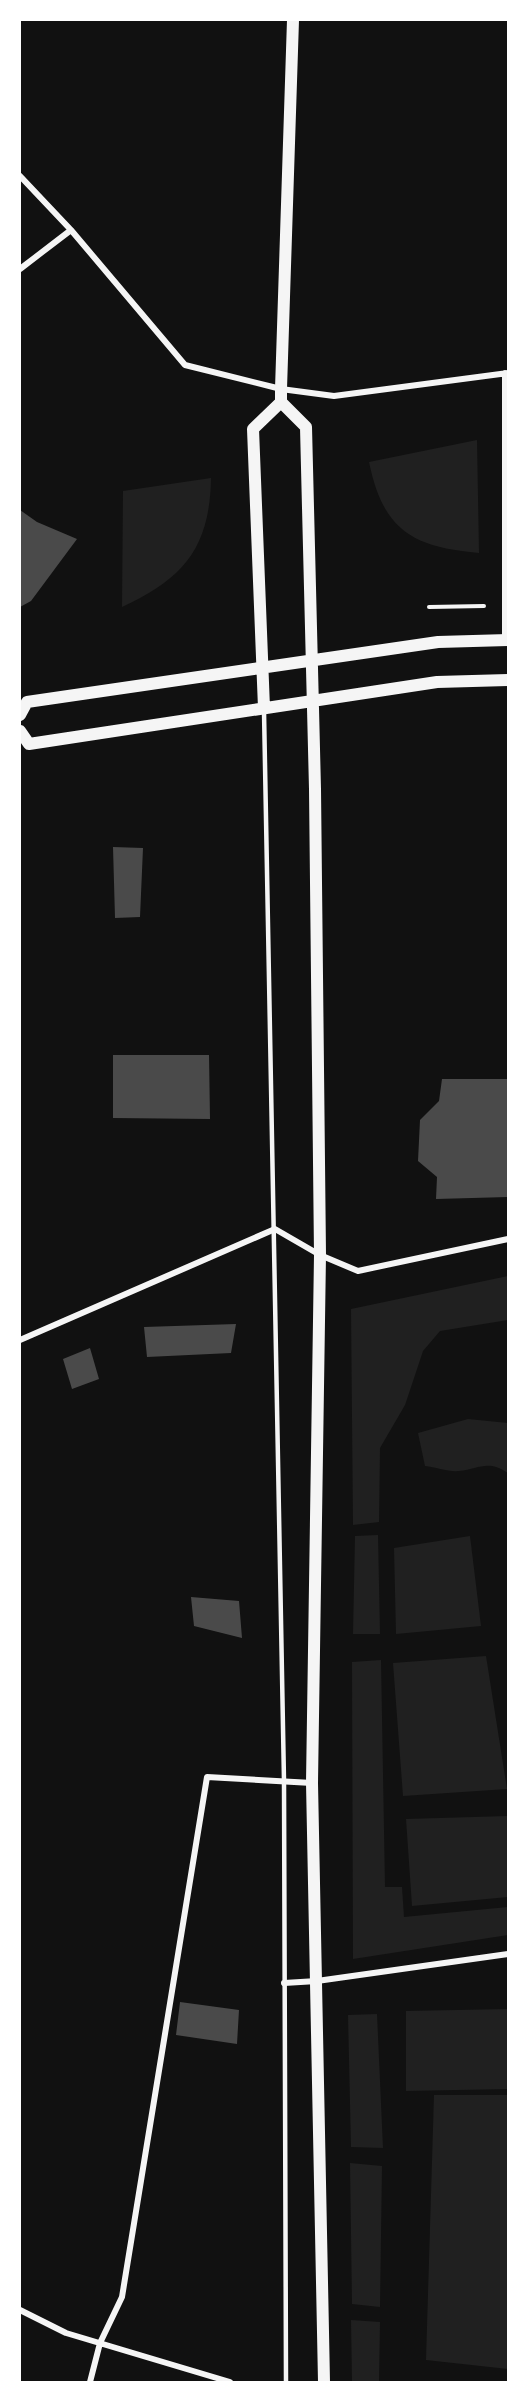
<svg xmlns="http://www.w3.org/2000/svg" width="528" height="2402" viewBox="0 0 528 2402" font-family="'Roboto Condensed',sans-serif">
  <style>
    .green { fill: #202020 }
    .building { fill: #4a4a4a }
    .lines { fill: none; stroke-linecap: round; stroke-linejoin: round }
    .path { stroke: #f5f5f5; stroke-width: 4 }
    .service { stroke: #f5f5f5; stroke-width: 4.5 }
    .minor { stroke: #f5f5f5; stroke-width: 6 }
    .secondary { stroke: #f5f5f5; stroke-width: 12 }
  </style>
  <rect width="100%" height="100%" fill="#111"/>
  <path class="green" d="M 477,440 L 479,553 C 412,547 383,530 369,462 Z
    M 211,478 C 210,548 183,579 122,607 L 123,491 Z
    M 508,1276 L 508,1320 L 440,1331 L 423,1351 L 405,1405 L 380,1448 L 379,1522 L 353,1525 L 351,1309 Z
    M 468,1419 L 508,1423 L 508,1473 C 487,1459 479,1469 459,1471 C 448,1472 436,1467 425,1466 L 418,1433 Z
    M 378,1535 L 380,1634 L 353,1634 L 355,1536 Z
    M 470,1536 L 481,1626 L 396,1634 L 394,1548 Z
    M 486,1656 L 507,1789 L 403,1796 L 393,1663 Z
    M 381,1660 L 385,1887 L 402,1887 L 404,1917 L 508,1907 L 508,1935 L 353,1959 L 352,1662 Z
    M 508,1816 L 508,1897 L 412,1906 L 406,1819 Z
    M 508,2009 L 508,2089 L 406,2091 L 406,2011 Z
    M 377,2014 L 383,2148 L 351,2147 L 348,2015 Z
    M 434,2095 L 508,2095 L 508,2369 L 426,2360 Z
    M 350,2163 L 382,2166 L 380,2307 L 352,2304 Z
    M 351,2320 L 380,2322 L 379,2381 L 383,2382 L 352,2382 Z"/>
  <path class="building" d="M 20,510 L 37,522 L 77,539 L 31,601 L 20,607 Z
    M 113,847 L 143,848 L 140,917 L 115,918 Z
    M 113,1055 L 209,1055 L 210,1119 L 113,1118 Z
    M 442,1079 L 508,1079 L 508,1197 L 436,1199 L 437,1177 L 418,1161 L 420,1120 L 439,1101 Z
    M 236,1324 L 231,1353 L 147,1357 L 144,1327 Z
    M 90,1348 L 99,1379 L 72,1389 L 63,1359 Z
    M 191,1597 L 239,1601 L 242,1638 L 194,1626 Z
    M 180,2002 L 239,2010 L 237,2044 L 176,2035 Z"/>
  <g class="lines">
    <path class="path" d="M 429,607 L 484,606"/>
    <path class="service" d="M 264,711 L 284,1781 L 286,2382"/>
    <path class="minor" d="M 20,176 L 71,230 L 185,365 L 281,389 L 334,396 L 508,373
      M 20,269 L 71,230
      M 505,640 L 505,373
      M 20,1340 L 275,1229 L 320,1255 L 358,1271 L 508,1239
      M 284,1983 L 317,1981 L 508,1954
      M 20,2310 L 66,2333 L 230,2382
      M 90,2382 L 100,2343 L 122,2297 L 207,1777 L 312,1783"/>
    <path class="secondary" d="M 293,20 L 281,389 L 281,402 L 306,427 L 315,789 L 320,1255 L 312,1783 L 324,2382
      M 264,708 L 253,429 L 281,402
      M 20,715 L 27,702 L 438,642 L 508,640
      M 20,731 L 29,744 L 437,682 L 508,680"/>
  </g>
  <rect width="528" height="2402" fill="none" stroke="#ffffff" stroke-width="42"/>
</svg>
